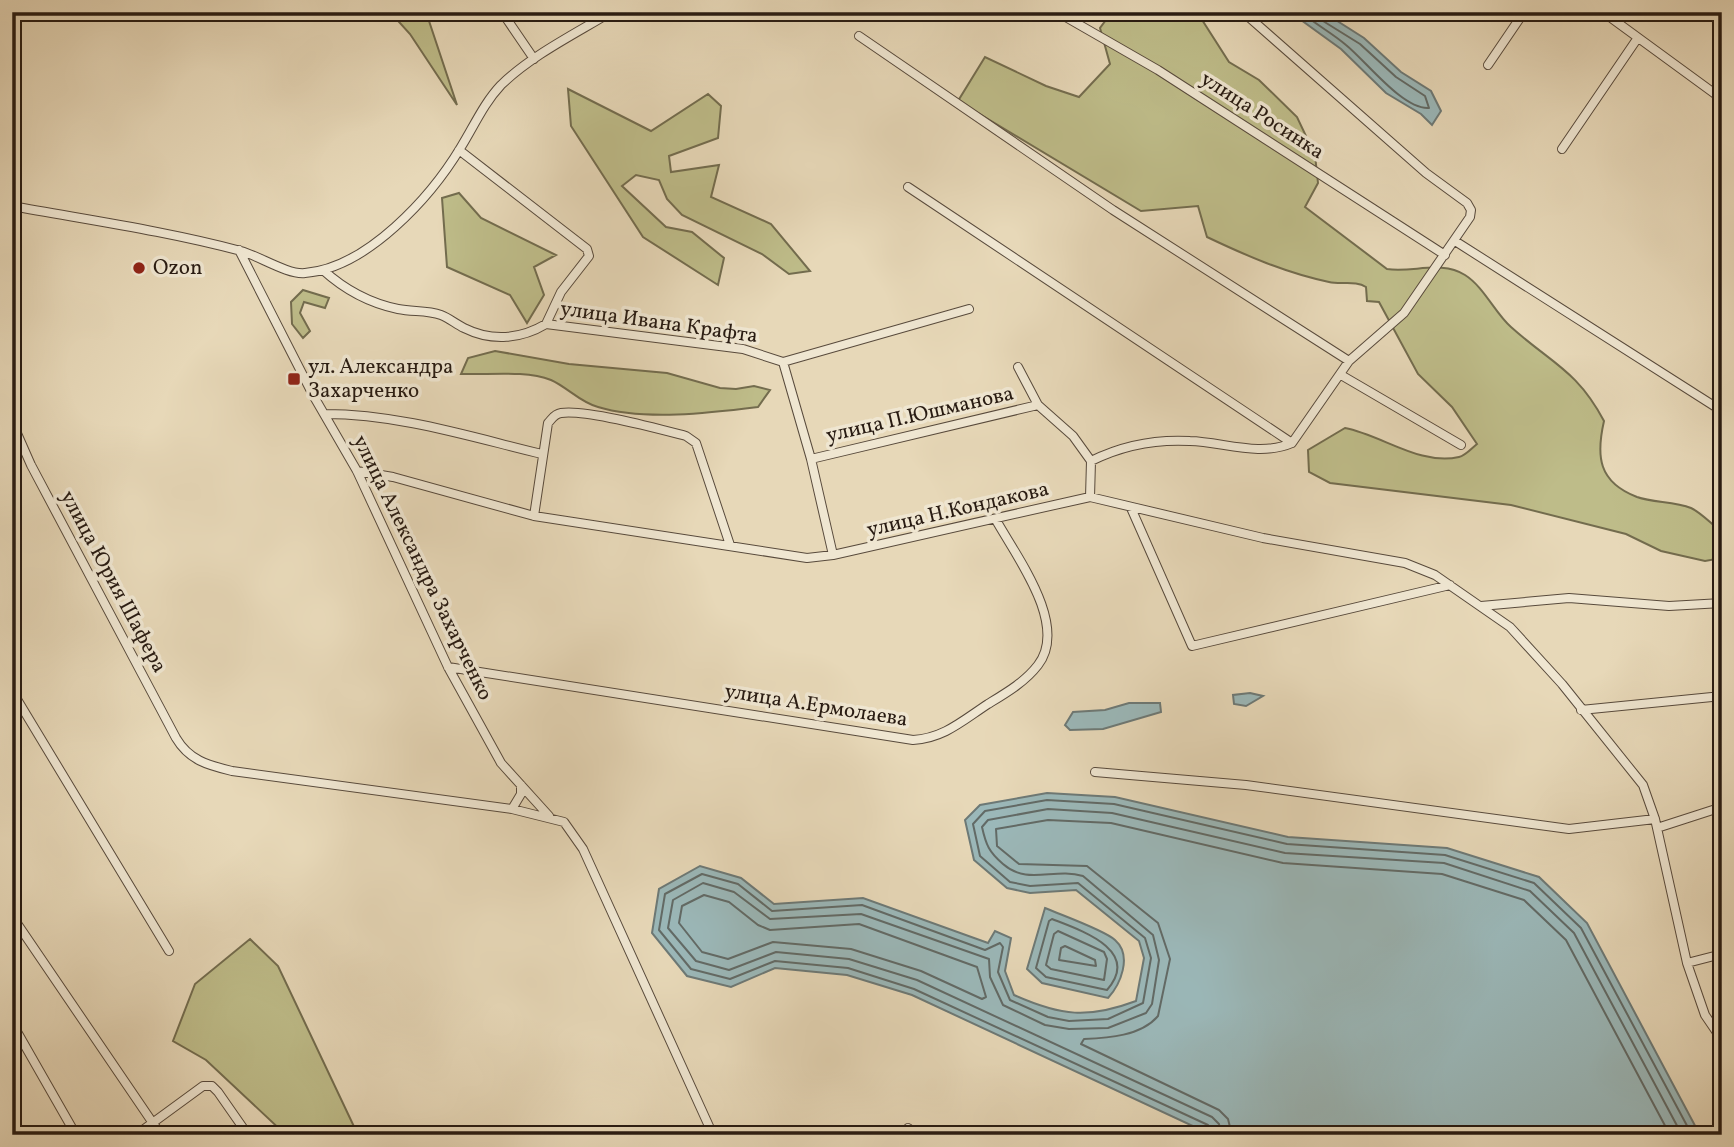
<svg xmlns="http://www.w3.org/2000/svg" width="1734" height="1147" viewBox="0 0 1734 1147" font-family="Vollkorn,serif">
  <style>
    .green { fill: #bebc89; stroke: #736c4e; stroke-width: 2 }
    .water { fill: #9bb8b9; stroke: #6d7976; stroke-width: 2 }
    .lines { fill: none; stroke-linecap: round; stroke-linejoin: round }
    .shore { stroke: #626a66; stroke-width: 2 }
    .minor-casing { stroke: #584a3c; stroke-width: 10 }
    .minor { stroke: #efe6d1; stroke-width: 8 }
    .poi-dot { fill: #8f2418; stroke: #efe6d1; stroke-width: 2.5 }
    .labels { text-anchor: middle; dominant-baseline: central; stroke-width: 7; stroke-linejoin: round; paint-order: stroke }
    .street-label { font-size: 21px; fill: #281b12; stroke: #efe6d1 }
    .poi-label { font-size: 21px; fill: #281b12; stroke: #efe6d1; text-anchor: start }
  </style>
  <rect width="100%" height="100%" fill="#e7d8b8"/>
  <filter id="stains"><feTurbulence type="fractalNoise" baseFrequency=".00286" numOctaves="4"/><feColorMatrix values="0 0 0 0 .2 0 0 0 0 .09 0 0 0 0 .02 0 0 0 .5 -.17"/></filter>
  <radialGradient id="worn" r=".72"><stop offset=".6" stop-color="#630" stop-opacity="0"/><stop offset="1" stop-color="#630" stop-opacity=".3"/></radialGradient>
  <path class="green" d="M 390,12 L 426,12 L 457,105 L 410,34 Z
    M 1112,12 L 1197,12 L 1229,62 L 1259,80 L 1297,117 L 1315,155 L 1318,183 L 1305,207 L 1387,269 C 1413,273 1441,260 1465,275 C 1484,287 1495,313 1511,327 C 1551,363 1577,370 1604,421 C 1596,456 1598,482 1637,497 C 1654,503 1674,501 1691,508 C 1702,513 1712,525 1722,532 L 1722,558 L 1705,561 L 1661,551 L 1626,534 L 1511,505 L 1330,483 L 1309,472 L 1308,450 L 1345,428 C 1382,435 1420,466 1459,457 C 1465,456 1472,448 1477,444 L 1452,407 L 1418,374 L 1379,302 L 1367,301 L 1366,287 C 1356,280 1341,285 1329,282 C 1286,273 1247,256 1207,237 L 1198,206 L 1141,211 L 958,101 L 985,57 L 1046,86 L 1079,97 L 1110,64 L 1100,28 Z
    M 568,89 L 651,131 L 708,94 L 721,106 L 718,138 L 669,156 L 671,172 L 719,165 L 711,197 L 771,224 L 810,271 L 789,274 L 762,254 L 682,215 L 667,199 L 659,180 L 636,175 L 622,186 L 666,227 L 692,232 L 724,258 L 718,285 L 643,237 L 571,126 Z
    M 459,193 L 481,218 L 556,255 L 534,267 L 544,295 L 527,323 L 510,295 L 447,267 L 442,198 Z
    M 303,290 L 329,298 L 325,308 L 304,302 L 300,313 L 310,331 L 303,338 L 292,324 L 291,302 Z
    M 495,351 L 569,364 L 667,373 L 720,388 L 736,389 L 754,386 L 770,390 L 758,407 C 710,413 644,421 598,407 C 581,403 567,387 551,380 C 525,370 489,375 461,374 L 468,358 Z
    M 250,939 L 278,966 L 358,1135 L 286,1135 L 206,1060 L 173,1041 L 195,984 Z"/>
  <path class="water" d="M 1290,12 L 1323,12 L 1364,38 L 1401,72 L 1431,91 L 1441,111 L 1432,125 L 1421,114 L 1386,93 L 1341,49 Z
    M 1250,693 L 1263,696 L 1246,706 L 1234,704 L 1233,695 Z
    M 1129,703 L 1160,703 L 1161,712 L 1103,729 L 1070,730 L 1065,725 L 1073,712 L 1105,710 Z
    M 1047,793 L 1115,797 L 1288,837 L 1447,848 L 1539,877 L 1587,923 L 1700,1135 L 1212,1135 L 912,995 L 847,975 L 775,968 L 731,987 L 687,976 L 652,933 L 659,889 L 700,866 L 741,878 L 774,904 L 863,898 L 988,943 L 995,931 L 1011,938 L 1005,971 L 1014,995 C 1061,1016 1088,1019 1136,1001 L 1144,958 L 1139,941 L 1076,890 L 1030,893 L 1007,888 L 974,860 L 965,820 L 980,805 Z
    M 1045,908 C 1061,915 1104,930 1115,940 C 1133,956 1120,985 1108,998 L 1042,983 L 1027,969 Z"/>
  <g class="lines">
    <path class="shore" d="M 1301,12 C 1315,24 1332,33 1346,45 C 1366,61 1403,110 1429,108 L 1425,96 L 1396,77 L 1360,44 L 1323,21 L 1320,12
      M 704,895 L 729,902 L 758,925 L 770,930 L 859,924 L 977,967 L 986,997 L 982,999 L 921,971 L 851,949 L 773,942 L 728,959 L 702,952 L 679,923 L 682,906 Z
      M 1052,919 C 1080,930 1142,950 1107,990 L 1046,977 L 1036,968 L 1049,921 Z
      M 1058,931 L 1104,952 L 1107,959 L 1104,980 L 1051,969 L 1046,965 L 1054,934 Z
      M 1065,946 L 1095,960 L 1096,966 L 1059,960 L 1061,948 Z
      M 1212,1135 L 1208,1125 L 914,989 L 848,968 L 775,961 L 730,979 L 691,969 L 659,930 L 665,894 L 702,874 L 738,884 L 772,911 L 862,905 L 985,950 L 1000,943 L 1003,947 L 998,972 L 1010,1000 L 1048,1017 L 1069,1021 L 1108,1019 L 1143,1003 L 1151,958 L 1145,938 L 1078,883 L 1030,886 L 1010,882 L 980,856 L 973,824 L 985,811 L 1047,800 L 1114,804 L 1287,844 L 1445,855 L 1534,883 L 1581,928 L 1692,1135
      M 1221,1135 L 1219,1124 L 1212,1117 L 917,980 L 849,959 L 776,952 L 729,970 L 696,961 L 668,928 L 673,900 L 703,883 L 734,892 L 770,919 L 861,914 L 989,959 L 990,977 L 1003,1005 L 1045,1025 L 1069,1029 L 1108,1028 L 1146,1013 L 1152,1004 L 1159,960 L 1153,935 L 1083,876 C 1054,867 1028,886 1003,864 C 989,852 986,845 982,827 L 988,820 L 1048,809 L 1112,813 L 1285,853 L 1444,863 L 1530,891 L 1574,933 L 1682,1135
      M 1232,1135 L 1228,1119 L 1219,1110 L 1081,1044 L 1084,1039 C 1108,1038 1141,1036 1158,1016 L 1170,959 L 1158,923 L 1087,866 L 1019,864 L 997,846 L 996,829 L 1048,820 L 1111,823 L 1283,863 L 1442,874 L 1524,900 L 1566,940 L 1670,1135"/>
    <defs>
      <path id="minor" d="M 502,12 L 534,59
        M 1057,12 L 1158,70 L 1445,255
        M 1603,12 L 1722,99
        M 859,36 L 1113,210 L 1349,361
        M 1488,65 L 1524,12
        M 1562,149 L 1637,39
        M 459,150 L 587,249 L 589,256 L 561,292 L 546,324
        M 908,187 L 1292,443
        M 12,206 C 88,220 166,231 241,251 C 259,256 288,275 305,273 C 367,268 431,197 461,147 C 474,126 484,103 501,85 C 532,55 575,34 611,12
        M 1455,241 L 1722,411
        M 239,250 L 313,395 L 357,471 L 448,667 L 501,763 L 549,816
        M 323,270 C 345,290 369,303 398,309 C 413,312 427,310 441,315 C 449,318 456,324 464,328 C 492,342 521,339 546,324 L 743,349 L 783,362 L 969,309
        M 783,362 L 811,459 L 833,555
        M 1018,367 L 1038,405 L 1073,436 L 1091,461
        M 1341,375 L 1461,445
        M 325,414 C 399,414 471,437 542,454
        M 12,422 L 31,465 L 176,738 C 189,760 207,765 232,771 L 512,809 L 564,822 L 583,849 L 713,1135
        M 811,459 L 1038,405
        M 357,471 L 393,477 L 534,516 L 807,558 L 833,555 L 1090,497 L 1263,538 L 1405,563 L 1435,575 L 1510,627 L 1562,684 L 1643,785 L 1655,819 L 1687,963 L 1705,1015 L 1722,1040
        M 1090,497 L 1091,461 C 1123,445 1154,439 1190,441 C 1223,442 1260,457 1292,443 L 1349,361 L 1404,313 L 1470,217 L 1471,210 L 1467,203 L 1426,173 L 1243,12
        M 1131,508 L 1192,646 L 1450,585
        M 534,516 L 548,423 C 552,419 554,414 561,413 C 586,409 659,429 686,436 L 696,443 L 730,545
        M 1481,606 L 1569,598 L 1669,606 L 1722,603
        M 448,667 L 913,740 C 944,738 962,721 988,704 C 1006,693 1025,682 1038,665 C 1069,625 1016,556 996,520
        M 12,691 L 169,951
        M 1581,710 L 1722,696
        M 1095,772 L 1246,785 L 1569,829 L 1655,819
        M 512,809 L 521,794 L 521,785
        M 1657,828 L 1722,807
        M 12,916 L 161,1135
        M 1687,963 L 1722,954
        M 12,1023 L 76,1135
        M 136,1135 L 203,1086 L 212,1086 L 218,1092 L 248,1135
        M 903,1135 L 908,1128 L 917,1135"/>
    </defs>
    <use href="#minor" class="minor-casing"/>
    <use href="#minor" class="minor"/>
  </g>
  <g class="poi-dot">
    <circle cx="139" cy="268" r="7"/>
    <rect x="287" y="372" width="14" height="14" rx="3.5"/>
  </g>
  <g class="labels">
    <g class="street-label">
      <text transform="translate(1262 116) rotate(33)">улица Росинка</text>
      <text transform="translate(659 323) rotate(8)">улица Ивана Крафта</text>
      <text transform="translate(920 415) rotate(-13)">улица П.Юшманова</text>
      <text transform="translate(958 510) rotate(-13)">улица Н.Кондакова</text>
      <text transform="translate(422 568) rotate(64)">улица Александра Захарченко</text>
      <text transform="translate(113 582) rotate(62)">улица Юрия Шафера</text>
      <text transform="translate(816 706) rotate(9)">улица А.Ермолаева</text>
    </g>
    <g class="poi-label">
      <text x="153" y="268">Ozon</text>
      <text x="308" y="367">ул. Александра<tspan x="308" dy="24">Захарченко</tspan></text>
    </g>
  </g>
  <rect width="1734" height="1147" fill="none" stroke="#e7d8b8" stroke-width="42"/>
  <rect x="14" y="14" width="1706" height="1119" fill="none" stroke="#281b12" stroke-width="3.5"/>
  <rect x="21" y="21" width="1692" height="1105" fill="none" stroke="#281b12" stroke-width="2"/>
  <rect width="100%" height="100%" filter="url(#stains)"/>
  <rect width="100%" height="100%" fill="url(#worn)"/>
</svg>
